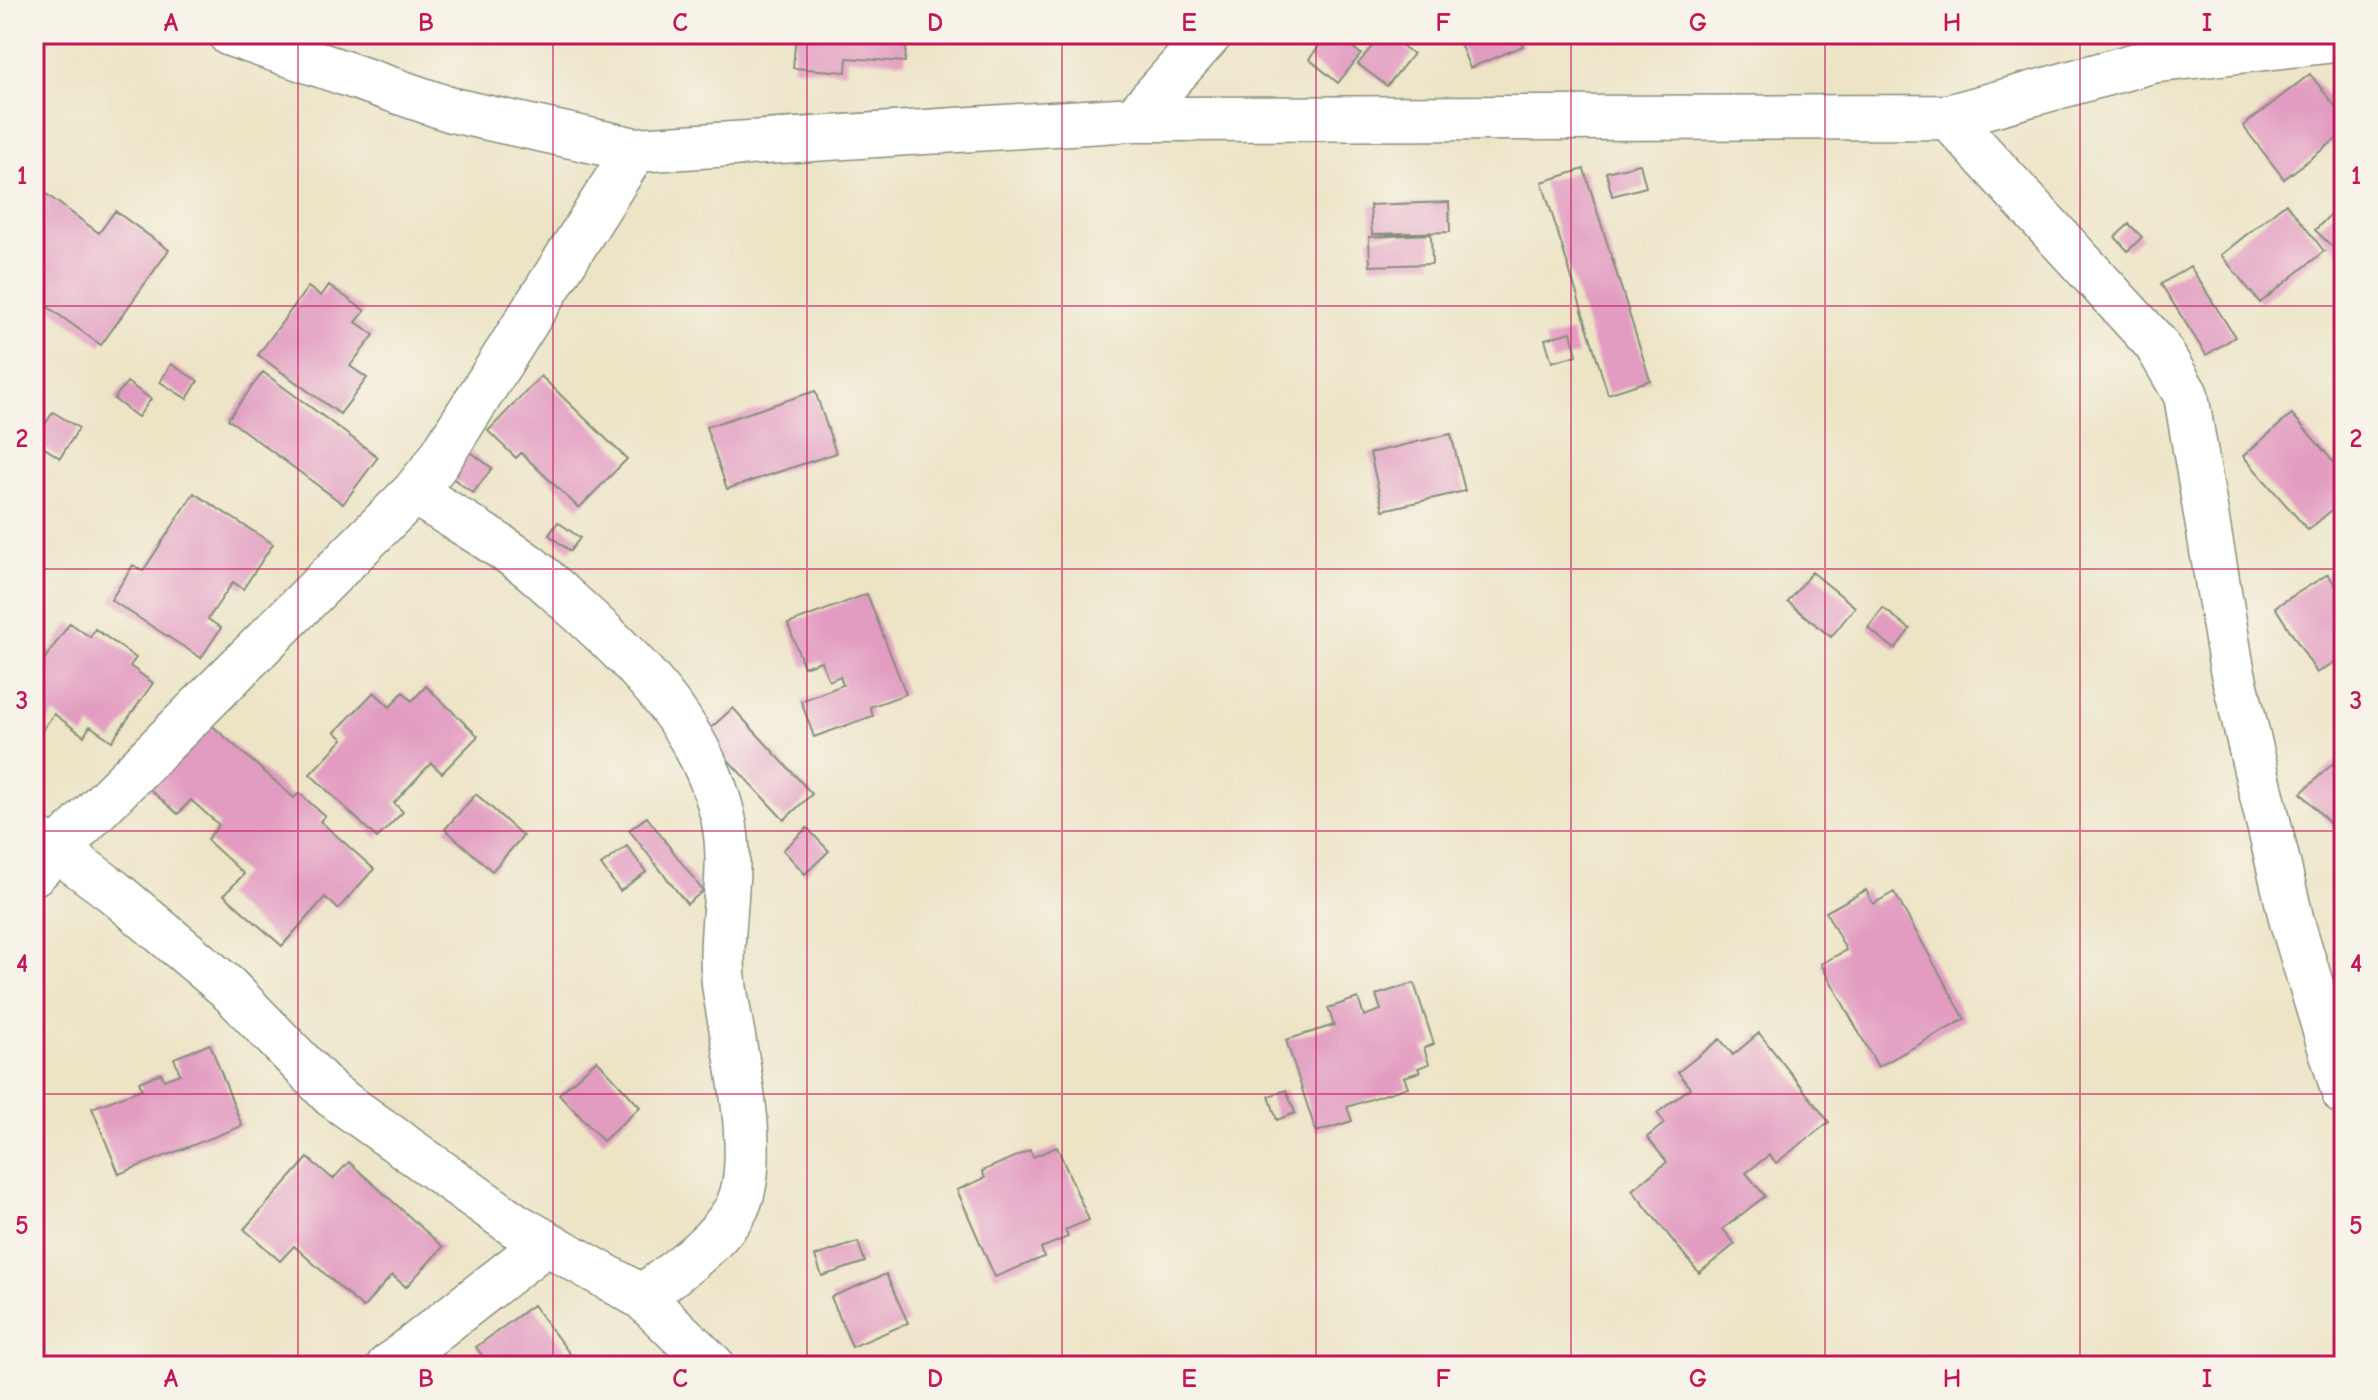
<svg xmlns="http://www.w3.org/2000/svg" width="2378" height="1400" viewBox="0 0 2378 1400" font-family="'Comic Neue',sans-serif">
  <style>
    .building { fill: #e29cc1 }
    .lines { fill: none; stroke-linecap: round; stroke-linejoin: round }
    .minor-casing { stroke: #86907d; stroke-width: 47 }
    .minor { stroke: #fff; stroke-width: 44 }
    .grid { fill: none; stroke: #c2185b; stroke-width: 2; stroke-opacity: 0.55 }
    .neatline { fill: none; stroke: #c2185b; stroke-width: 3 }
    .grid-label { font-size: 26px; text-anchor: middle; font-weight: bold; fill: #c2185b }
  </style>
  <rect width="100%" height="100%" fill="#f7f3e8"/>
  <filter id="ink" filterUnits="userSpaceOnUse"><feTurbulence type="fractalNoise" baseFrequency=".0125" numOctaves="2"/><feDisplacementMap in="SourceGraphic" scale="16" xChannelSelector="R" yChannelSelector="G"/><feConvolveMatrix kernelMatrix="1 2 1 2 8 2 1 2 1" color-interpolation-filters="sRGB"/></filter>
  <filter id="wash" filterUnits="userSpaceOnUse"><feTurbulence type="fractalNoise" baseFrequency=".006" numOctaves="4" result="noise"/><feDisplacementMap in="SourceGraphic" scale="32" xChannelSelector="R" yChannelSelector="G"/><feGaussianBlur stdDeviation="1.8" result="paint"/><feColorMatrix in="noise" values="0 0 0 0 0 0 0 0 0 0 0 0 0 0 0 0 0 1.4 0 .05"/><feComposite in="paint" operator="in"/></filter>
  <g filter="url(#wash)">
    <rect width="100%" height="100%" fill="#ede4c6"/>
    <g id="blocks">
      <path class="building" d="M 796,34 L 907,34 L 905,62 L 847,58 L 846,72 L 793,68 Z
        M 1329,34 L 1336,34 L 1361,54 L 1338,83 L 1309,59 Z
        M 1382,34 L 1387,34 L 1413,54 L 1387,86 L 1358,64 Z
        M 1456,34 L 1517,34 L 1523,46 L 1470,68 Z
        M 2310,74 L 2344,118 L 2344,133 L 2284,179 L 2243,126 Z
        M 1640,164 L 1646,187 L 1612,196 L 1606,172 Z
        M 1584,169 L 1650,380 L 1608,394 L 1542,182 Z
        M 34,185 L 99,233 L 115,211 L 169,250 L 101,345 L 34,297 Z
        M 2344,201 L 2344,258 L 2315,230 Z
        M 1449,202 L 1450,232 L 1372,234 L 1370,205 Z
        M 2286,203 L 2324,251 L 2260,303 L 2221,255 Z
        M 2129,224 L 2142,237 L 2128,251 L 2115,237 Z
        M 1431,234 L 1432,264 L 1370,266 L 1369,237 Z
        M 2190,266 L 2235,337 L 2206,355 L 2161,284 Z
        M 329,285 L 365,311 L 356,322 L 374,335 L 350,366 L 367,378 L 340,414 L 258,355 L 308,287 L 321,296 Z
        M 1571,332 L 1577,355 L 1552,362 L 1545,339 Z
        M 171,364 L 198,381 L 187,399 L 160,382 Z
        M 263,372 L 378,457 L 343,504 L 228,419 Z
        M 541,376 L 627,459 L 579,508 L 521,453 L 516,458 L 488,431 Z
        M 127,382 L 151,399 L 138,417 L 114,399 Z
        M 815,391 L 836,453 L 727,489 L 706,427 Z
        M 53,412 L 79,428 L 60,458 L 34,441 Z
        M 2292,414 L 2344,474 L 2344,500 L 2308,530 L 2243,456 Z
        M 1451,434 L 1465,491 L 1383,510 L 1370,453 Z
        M 460,444 L 492,468 L 473,493 L 440,469 Z
        M 194,493 L 273,544 L 243,589 L 233,582 L 208,619 L 221,628 L 201,658 L 111,600 L 133,565 L 143,571 Z
        M 558,522 L 580,538 L 570,551 L 549,535 Z
        M 1812,572 L 1855,607 L 1831,637 L 1788,602 Z
        M 2328,574 L 2344,599 L 2344,656 L 2317,673 L 2275,607 Z
        M 867,594 L 906,694 L 870,707 L 873,716 L 814,737 L 801,701 L 843,685 L 840,676 L 829,681 L 821,661 L 804,667 L 788,624 Z
        M 1883,608 L 1910,629 L 1895,649 L 1868,628 Z
        M 70,623 L 90,637 L 95,629 L 136,658 L 130,666 L 153,683 L 112,741 L 90,726 L 84,736 L 54,714 L 40,733 L 34,729 L 34,674 Z
        M 426,686 L 478,736 L 442,773 L 431,763 L 394,803 L 403,812 L 377,838 L 310,774 L 343,739 L 335,732 L 374,692 L 390,707 L 403,692 L 412,701 Z
        M 733,708 L 812,794 L 784,820 L 704,734 Z
        M 207,721 L 294,798 L 299,793 L 325,816 L 320,821 L 374,869 L 338,909 L 325,897 L 282,946 L 224,895 L 244,874 L 207,840 L 219,825 L 191,800 L 178,814 L 148,788 Z
        M 2341,756 L 2344,759 L 2344,839 L 2301,793 Z
        M 476,794 L 523,836 L 492,871 L 445,829 Z
        M 647,817 L 703,891 L 687,904 L 629,830 Z
        M 807,828 L 829,851 L 805,874 L 783,850 Z
        M 627,846 L 646,872 L 620,891 L 601,865 Z
        M 1866,890 L 1873,904 L 1894,892 L 1965,1019 L 1878,1067 L 1821,964 L 1846,950 L 1826,912 Z
        M 1414,983 L 1434,1044 L 1424,1048 L 1429,1064 L 1418,1068 L 1420,1072 L 1404,1077 L 1408,1087 L 1347,1107 L 1352,1121 L 1316,1132 L 1286,1040 L 1334,1025 L 1328,1008 L 1358,998 L 1364,1016 L 1381,1010 L 1376,995 Z
        M 1759,1033 L 1829,1122 L 1776,1163 L 1769,1155 L 1746,1173 L 1765,1196 L 1723,1229 L 1735,1244 L 1699,1273 L 1632,1190 L 1667,1162 L 1647,1137 L 1665,1123 L 1657,1113 L 1690,1088 L 1678,1072 L 1720,1039 L 1733,1055 Z
        M 210,1044 L 242,1126 L 119,1174 L 92,1108 L 142,1089 L 139,1082 L 161,1073 L 164,1080 L 180,1074 L 174,1058 Z
        M 597,1060 L 640,1107 L 603,1141 L 559,1094 Z
        M 1286,1090 L 1295,1113 L 1277,1120 L 1269,1096 Z
        M 1057,1147 L 1089,1220 L 1065,1230 L 1068,1237 L 1041,1248 L 1044,1257 L 995,1277 L 957,1190 L 985,1178 L 982,1171 L 1030,1150 L 1033,1157 Z
        M 308,1158 L 333,1179 L 349,1162 L 443,1247 L 406,1287 L 392,1275 L 363,1308 L 294,1246 L 280,1261 L 244,1229 Z
        M 858,1242 L 865,1262 L 822,1276 L 815,1256 Z
        M 886,1274 L 908,1323 L 852,1347 L 831,1297 Z
        M 533,1305 L 579,1366 L 490,1366 L 476,1347 Z"/>
    </g>
  </g>
  <g filter="url(#ink)">
    <use href="#blocks" fill-opacity="0" stroke="#86907d" stroke-width="2"/>
    <g class="lines">
      <defs>
        <path id="minor" d="M 230,34 L 452,110 L 635,150 L 1134,119 L 1948,117 L 2151,61 L 2344,39
          M 1948,117 L 2156,344 L 2186,395 L 2232,669 L 2292,922 L 2344,1093
          M 1134,119 L 1210,34
          M 414,492 C 451,516 490,538 526,564 C 543,577 559,593 576,608 C 640,665 703,730 723,817 C 736,874 716,933 725,991 C 733,1045 763,1164 735,1211 C 713,1247 674,1272 642,1297
          M 34,839 L 58,850 L 113,891 L 227,987 L 332,1095 L 515,1225 L 642,1297 L 713,1366
          M 34,873 L 414,492 L 437,463 L 635,150
          M 389,1366 L 545,1244"/>
      </defs>
      <use href="#minor" class="minor-casing"/>
      <use href="#minor" class="minor"/>
    </g>
  </g>
  <path class="grid" d="M 298,34 L 298,1366M 553,34 L 553,1366M 807,34 L 807,1366M 1062,34 L 1062,1366M 1316,34 L 1316,1366M 1571,34 L 1571,1366M 1825,34 L 1825,1366M 2080,34 L 2080,1366M 34,306 L 2344,306M 34,569 L 2344,569M 34,831 L 2344,831M 34,1094 L 2344,1094"/>
  <rect width="2378" height="1400" fill="none" stroke="#f7f3e8" stroke-width="88"/>
  <rect x="44" y="44" width="2290" height="1312" class="neatline"/>
  <g class="grid-label">
    <text x="171" y="31">A</text>
    <text x="426" y="31">B</text>
    <text x="680" y="31">C</text>
    <text x="935" y="31">D</text>
    <text x="1189" y="31">E</text>
    <text x="1443" y="31">F</text>
    <text x="1698" y="31">G</text>
    <text x="1952" y="31">H</text>
    <text x="2207" y="31">I</text>
    <text x="22" y="184">1</text>
    <text x="2356" y="184">1</text>
    <text x="22" y="447">2</text>
    <text x="2356" y="447">2</text>
    <text x="22" y="709">3</text>
    <text x="2356" y="709">3</text>
    <text x="22" y="972">4</text>
    <text x="2356" y="972">4</text>
    <text x="22" y="1234">5</text>
    <text x="2356" y="1234">5</text>
    <text x="171" y="1387">A</text>
    <text x="426" y="1387">B</text>
    <text x="680" y="1387">C</text>
    <text x="935" y="1387">D</text>
    <text x="1189" y="1387">E</text>
    <text x="1443" y="1387">F</text>
    <text x="1698" y="1387">G</text>
    <text x="1952" y="1387">H</text>
    <text x="2207" y="1387">I</text>
  </g>
</svg>
